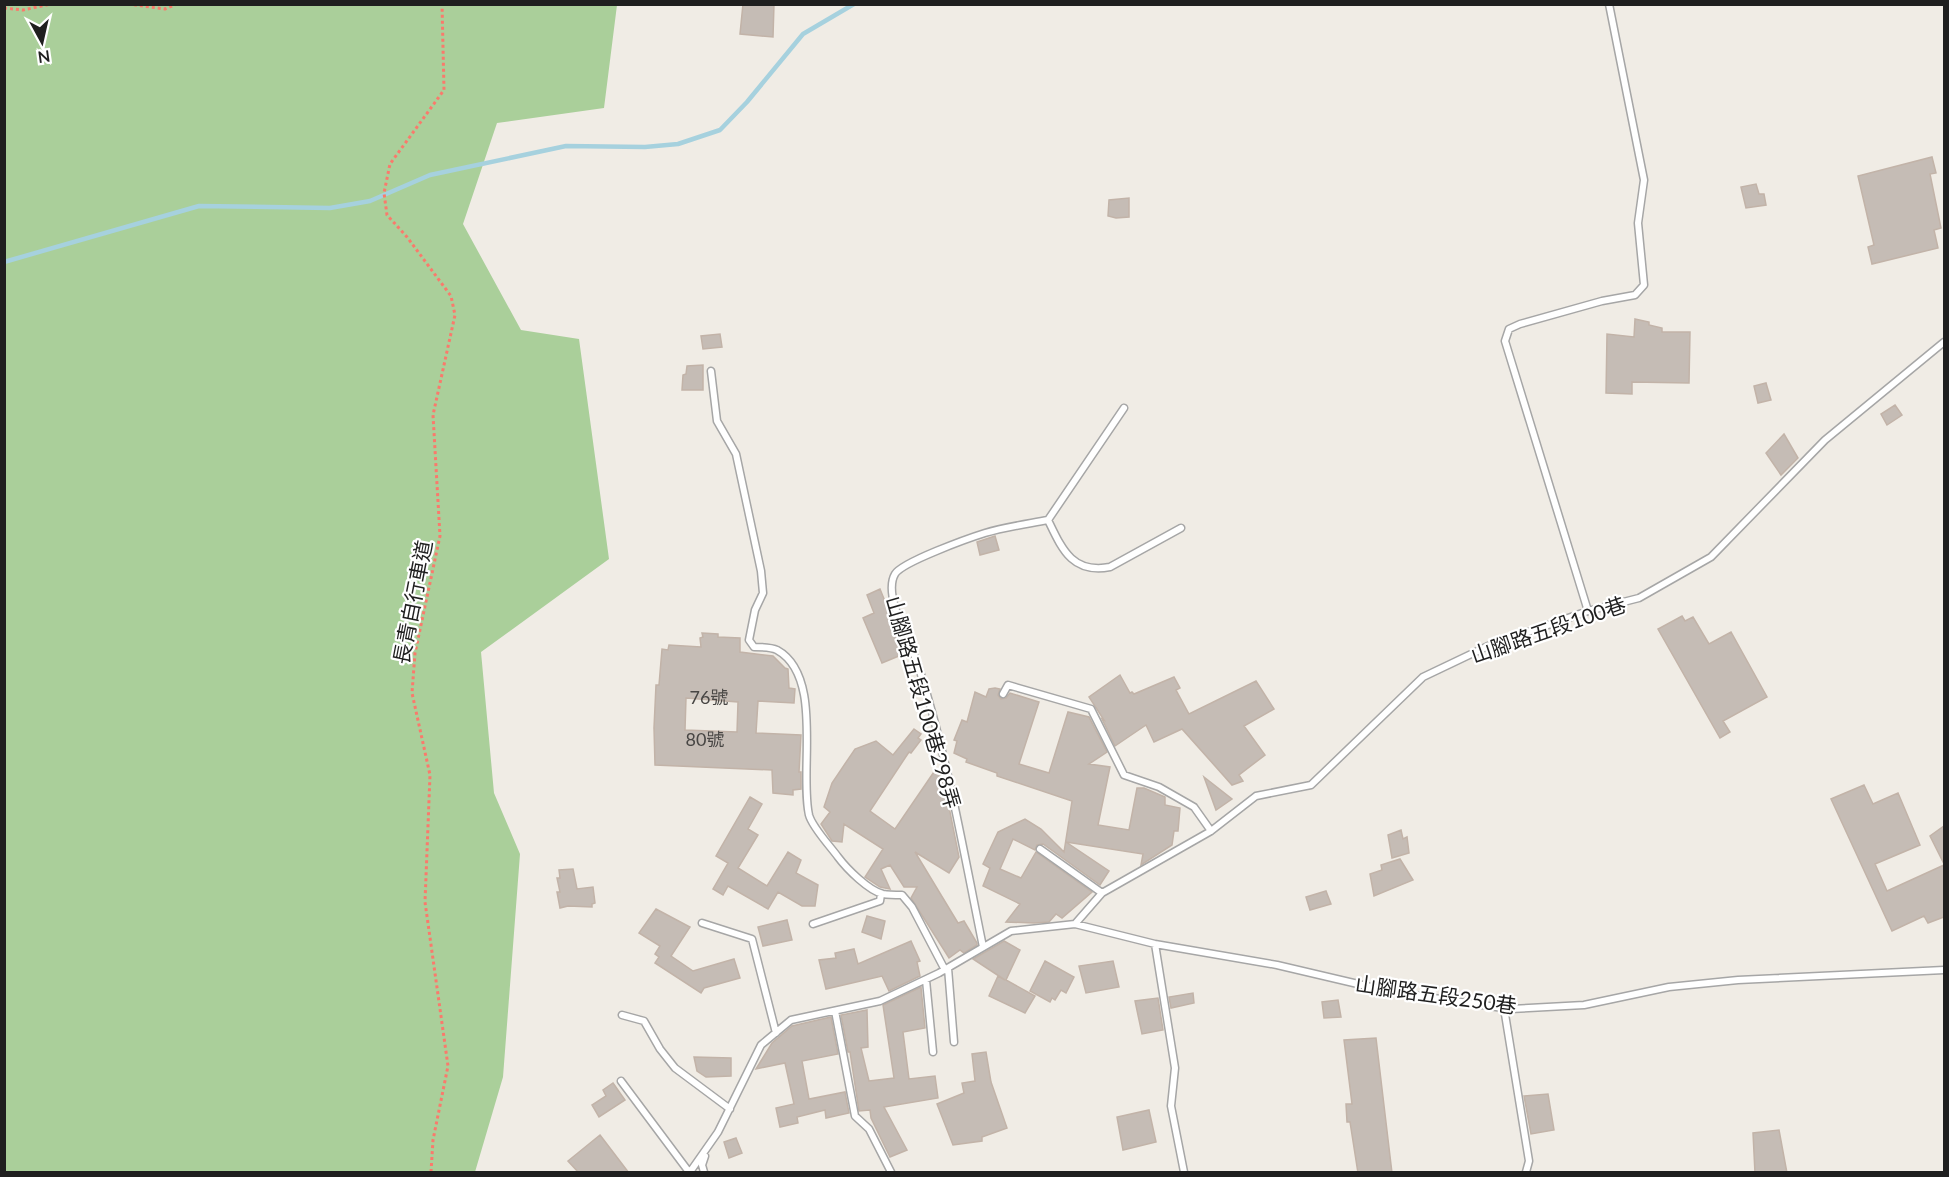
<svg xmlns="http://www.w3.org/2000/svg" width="1949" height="1177" viewBox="0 0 1949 1177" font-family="Lato,'Noto Sans TC',sans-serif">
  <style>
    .forest { fill: #aacf9a }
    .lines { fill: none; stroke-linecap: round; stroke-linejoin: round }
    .stream { stroke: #a6d1de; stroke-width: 4.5 }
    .building { fill: #c5bcb5; stroke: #c2b3a8; stroke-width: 1.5; fill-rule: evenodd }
    .lane-casing { stroke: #a6a6a6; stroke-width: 9 }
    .path { stroke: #fa7a6c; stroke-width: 3; stroke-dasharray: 3 3; stroke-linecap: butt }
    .lane { stroke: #fff; stroke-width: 6 }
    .labels { text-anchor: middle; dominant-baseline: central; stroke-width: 4.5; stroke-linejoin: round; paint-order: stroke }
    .number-label { font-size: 18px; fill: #484644 }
    .street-label { font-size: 21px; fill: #1f1f1f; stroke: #fff }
  </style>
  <rect width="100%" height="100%" fill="#f0ece5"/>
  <path class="forest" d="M 5,4 L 617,5 L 604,108 L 497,123 L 463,224 L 521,330 L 579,339 L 609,559 L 481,652 L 494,793 L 520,854 L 503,1077 L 475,1172 L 5,1172 Z"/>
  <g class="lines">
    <path class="stream" d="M 4,262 L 199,206 L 330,208 L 370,201 L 430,175 L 566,146 L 645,147 L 678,144 L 720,130 L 747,102 L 803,34 L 854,4"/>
  </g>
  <path class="building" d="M 743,4 L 774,4 L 773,37 L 740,34 Z
    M 1932,157 L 1936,173 L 1930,174 L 1941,228 L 1934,230 L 1938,248 L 1872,264 L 1868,247 L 1874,245 L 1858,176 Z
    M 1756,184 L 1759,194 L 1764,194 L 1766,205 L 1746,208 L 1741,187 Z
    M 1129,198 L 1129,217 L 1116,218 L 1108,216 L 1109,200 Z
    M 1635,319 L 1649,322 L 1649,325 L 1662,328 L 1662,332 L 1690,332 L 1689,383 L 1632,382 L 1632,394 L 1606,393 L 1607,334 L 1634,337 Z
    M 720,334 L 722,347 L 703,349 L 701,336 Z
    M 703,365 L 703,390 L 682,390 L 683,375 L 686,374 L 687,366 Z
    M 1766,383 L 1771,400 L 1758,403 L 1754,386 Z
    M 1895,405 L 1902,415 L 1887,425 L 1881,414 Z
    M 1784,434 L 1798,458 L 1781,475 L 1766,453 Z
    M 995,536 L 999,550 L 980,555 L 977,542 Z
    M 880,589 L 906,653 L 882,663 L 863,618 L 874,613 L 867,595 Z
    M 1682,616 L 1685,621 L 1693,617 L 1709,644 L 1731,632 L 1767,697 L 1723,721 L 1730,732 L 1720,738 L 1658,629 Z
    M 702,633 L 718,634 L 718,637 L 740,638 L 740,652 L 773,656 L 785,668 L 788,669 L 789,688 L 795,689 L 794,703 L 758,701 L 756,733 L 801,735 L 799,772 L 801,772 L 801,789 L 793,790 L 793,795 L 773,793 L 772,770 L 655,765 L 654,728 L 656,685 L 659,685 L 662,649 L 668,650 L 669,645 L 701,647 L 700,638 L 703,637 ZM 686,698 L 738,702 L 737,732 L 685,730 Z
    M 1120,675 L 1130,693 L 1132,692 L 1134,694 L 1174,677 L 1180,688 L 1176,690 L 1189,714 L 1256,681 L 1274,709 L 1244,726 L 1265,755 L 1239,775 L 1243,781 L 1232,785 L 1182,729 L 1154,742 L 1146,725 L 1115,746 L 1102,719 L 1104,720 L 1089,697 Z
    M 995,688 L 1000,689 L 998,695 L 1001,699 L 1006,698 L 1010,693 L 1039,702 L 1019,764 L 1049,773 L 1068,712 L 1089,717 L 1107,752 L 1089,764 L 1110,767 L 1098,825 L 1129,830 L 1137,788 L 1144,788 L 1165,797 L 1165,805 L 1180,808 L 1178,831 L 1174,831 L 1172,845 L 1141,865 L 1143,854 L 1066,842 L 1109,871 L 1100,885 L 1043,844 L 1037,845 L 1035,850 L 1013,839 L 1000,869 L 1021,878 L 1036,852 L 1092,892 L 1062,918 L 1056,914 L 1049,922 L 1034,923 L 1006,922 L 1020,904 L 983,886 L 990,868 L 983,864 L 998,832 L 1025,819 L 1041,829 L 1064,852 L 1072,801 L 997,776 L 997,773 L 966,762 L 967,759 L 954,753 L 957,741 L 954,740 L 962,720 L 967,722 L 975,692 L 986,697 L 989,689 Z
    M 914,729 L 921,734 L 918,738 L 921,740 L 911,753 L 909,752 L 870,811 L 895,829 L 936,769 L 944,782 L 959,857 L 949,873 L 915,852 L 958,923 L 964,921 L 977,943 L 977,945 L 964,953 L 960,950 L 949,958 L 911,898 L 917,887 L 904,887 L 890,865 L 881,869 L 890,889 L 880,887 L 865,877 L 883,849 L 844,824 L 842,842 L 832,841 L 821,824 L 830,812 L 824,807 L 832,783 L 855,749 L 876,741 L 893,755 Z
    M 1204,777 L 1232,799 L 1216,810 Z
    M 1864,785 L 1873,804 L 1898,793 L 1920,845 L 1875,864 L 1887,891 L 1944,865 L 1944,917 L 1928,923 L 1924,916 L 1892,931 L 1831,799 Z
    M 750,797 L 762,804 L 748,829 L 758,835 L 738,868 L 767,886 L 788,852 L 801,860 L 796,873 L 818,885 L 815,906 L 802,906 L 778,892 L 768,909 L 728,886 L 723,895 L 713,889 L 728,863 L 716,856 Z
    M 1944,826 L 1944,864 L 1930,836 Z
    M 1401,830 L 1403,839 L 1407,837 L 1409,853 L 1392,858 L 1388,835 Z
    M 1400,859 L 1413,880 L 1374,896 L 1370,874 L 1382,870 L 1381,865 Z
    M 573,869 L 577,889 L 593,887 L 595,903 L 592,904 L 592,907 L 568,906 L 560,908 L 557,892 L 560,892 L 557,878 L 560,878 L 559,870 Z
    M 1326,891 L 1331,904 L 1310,910 L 1306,897 Z
    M 656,909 L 690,927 L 671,956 L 693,971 L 734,959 L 740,978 L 704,988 L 701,993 L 655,963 L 659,957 L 655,954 L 660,946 L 639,933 Z
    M 867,916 L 885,921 L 881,939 L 862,932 Z
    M 787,920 L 792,940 L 763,946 L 758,927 Z
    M 911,941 L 920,961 L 917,962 L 920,976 L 889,991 L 882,976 L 826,989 L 819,960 L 836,958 L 835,953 L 854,949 L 858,964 Z
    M 1004,941 L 1020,950 L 1006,980 L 1035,996 L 1025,1013 L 989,996 L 998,976 L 1005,980 L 973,959 Z
    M 1045,961 L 1074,977 L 1066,993 L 1061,990 L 1055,1000 L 1052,998 L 1050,1002 L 1030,991 Z
    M 1113,961 L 1119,987 L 1086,993 L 1079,966 Z
    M 921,987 L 925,1028 L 903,1032 L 909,1079 L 935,1076 L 938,1098 L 884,1107 L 907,1150 L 890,1157 L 871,1118 L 870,1110 L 859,1111 L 850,1052 L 848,1052 L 841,1015 L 867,1010 L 868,1047 L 861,1048 L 869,1081 L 894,1078 L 883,1005 Z
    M 1193,993 L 1194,1003 L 1171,1008 L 1169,997 Z
    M 1158,998 L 1163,1030 L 1142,1034 L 1135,1001 Z
    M 1338,1000 L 1341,1017 L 1324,1018 L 1322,1002 Z
    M 831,1017 L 838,1054 L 802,1061 L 809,1099 L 845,1092 L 849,1113 L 826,1118 L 825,1110 L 797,1117 L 798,1123 L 780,1127 L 776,1108 L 794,1104 L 785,1063 L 756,1069 L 772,1043 L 792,1026 Z
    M 1376,1038 L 1392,1173 L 1358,1173 L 1350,1122 L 1347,1122 L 1346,1104 L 1352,1104 L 1344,1040 Z
    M 986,1052 L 991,1082 L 1007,1128 L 982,1137 L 982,1141 L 953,1145 L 937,1104 L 964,1093 L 962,1083 L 975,1081 L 972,1054 Z
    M 694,1057 L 731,1058 L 731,1076 L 706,1077 L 697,1071 Z
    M 613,1083 L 625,1100 L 599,1117 L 592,1105 L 606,1096 L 603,1090 Z
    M 1548,1094 L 1554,1130 L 1531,1134 L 1524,1096 Z
    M 1149,1110 L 1156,1142 L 1123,1150 L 1117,1117 Z
    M 1779,1130 L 1787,1173 L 1755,1173 L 1753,1133 Z
    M 600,1135 L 629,1173 L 579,1173 L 568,1161 Z
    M 736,1138 L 742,1153 L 729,1158 L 724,1142 Z"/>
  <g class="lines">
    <defs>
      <path id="lane" d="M 711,371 L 717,421 L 736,454 L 761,571 L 763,593 L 755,610 L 749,640 L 754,647 C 761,647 771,647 777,650 C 824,676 799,770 809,815 C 812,827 830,846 838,857 C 847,869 869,891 883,894 C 889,895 896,895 902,895 L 912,907 L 945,970
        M 1048,520 C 1062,549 1072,574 1110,567 L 1181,528
        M 1588,611 L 1505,341 L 1509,329 L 1520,324 L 1602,301 L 1635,295 L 1644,285 L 1638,223 L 1644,180 L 1609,4
        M 1003,694 L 1008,685 L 1091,709 L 1124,775 L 1159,787 L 1194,807 L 1211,831
        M 1040,849 L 1102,893
        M 702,923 L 752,939 L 776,1033
        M 813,924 L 880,901 L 881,894
        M 1075,924 L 1102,893 L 1211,831 L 1256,796 L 1311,785 L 1423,677 L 1488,646 L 1588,611 L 1639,598 L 1711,557 L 1825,440 L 1944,342
        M 1155,944 L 1175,1068 L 1171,1106 L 1184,1172
        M 983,947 C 964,854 948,759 919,668 C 912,645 882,596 895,574 C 902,562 969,538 985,533 C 1005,527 1027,524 1048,520 L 1124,408
        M 948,968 L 954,1042
        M 926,980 L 933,1052
        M 1504,1008 L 1529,1161 L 1526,1172
        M 835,1011 L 855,1116 L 869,1129 L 891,1172
        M 622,1015 L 644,1021 L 660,1049 L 675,1068 L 730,1109
        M 621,1081 L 689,1172
        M 690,1172 L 718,1132 L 761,1045 L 791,1020 L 880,1001 L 939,973 L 1011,931 L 1075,924 L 1155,944 L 1277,965 L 1392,992 L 1510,1009 L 1584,1005 L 1669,987 L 1738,980 L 1944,970
        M 704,1172 L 702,1165 L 705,1156"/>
    </defs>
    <use href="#lane" class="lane-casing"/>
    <path class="path" d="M 128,4 L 165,9 L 177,4
      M 4,8 L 23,10 L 51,4
      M 431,1172 L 433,1140 L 448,1066 L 425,902 L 430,775 L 412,693 L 415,653 L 440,536 L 433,415 L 455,315 L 451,296 L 407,237 L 387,215 L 384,193 L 390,164 L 444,90 L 442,4"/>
    <use href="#lane" class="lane"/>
  </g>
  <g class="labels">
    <g class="number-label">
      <text x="709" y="697">76號</text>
      <text x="705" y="739">80號</text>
    </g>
    <g class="street-label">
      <text transform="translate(412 602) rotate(-79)">長青自行車道</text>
      <text transform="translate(1548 629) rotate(-19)">山腳路五段100巷</text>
      <text transform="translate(924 702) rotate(74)">山腳路五段100巷298弄</text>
      <text transform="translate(1436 994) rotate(8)">山腳路五段250巷</text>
    </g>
  </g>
  <rect width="1949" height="1177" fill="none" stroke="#1f1f1f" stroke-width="12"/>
  <g transform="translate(42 42) rotate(172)" stroke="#ffffff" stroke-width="4.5" paint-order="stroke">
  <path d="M0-4.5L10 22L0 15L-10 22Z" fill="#1f1f1f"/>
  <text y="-9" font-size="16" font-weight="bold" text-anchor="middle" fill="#1f1f1f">N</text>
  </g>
</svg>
